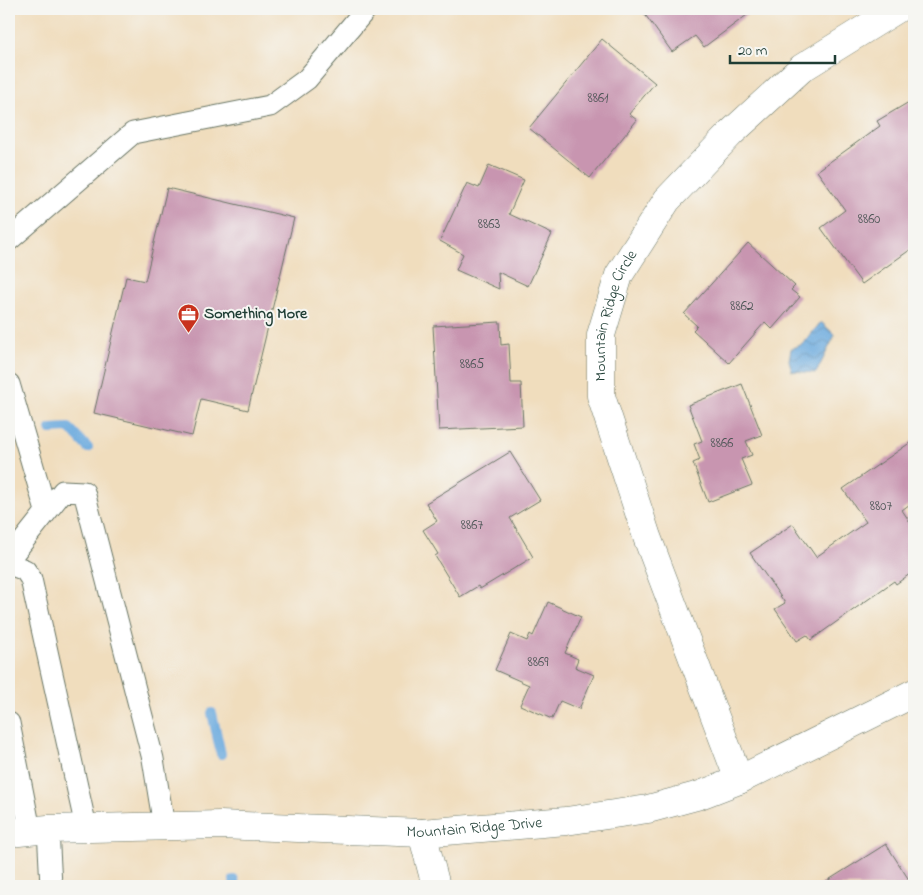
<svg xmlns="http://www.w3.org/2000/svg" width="923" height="895" viewBox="0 0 923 895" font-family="'Indie Flower',sans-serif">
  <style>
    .water { fill: url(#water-waves); stroke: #467489 }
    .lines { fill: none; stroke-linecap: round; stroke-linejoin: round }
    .stream { stroke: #6caade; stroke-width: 10 }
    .building { fill: #c895b0 }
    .lane-casing { stroke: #687564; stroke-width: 23 }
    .street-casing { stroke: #687564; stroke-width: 29 }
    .lane { stroke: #fff; stroke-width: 21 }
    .street { stroke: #fff; stroke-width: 28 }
    .labels { text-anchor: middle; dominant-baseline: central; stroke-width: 4; stroke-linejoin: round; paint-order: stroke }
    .number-label { font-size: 14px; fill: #495353 }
    .poi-label { font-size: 16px; font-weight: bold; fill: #1f3d34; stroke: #f6f6f2; text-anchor: start }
    .street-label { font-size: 16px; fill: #1f3d34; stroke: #f6f6f2 }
  </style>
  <defs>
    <pattern id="water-waves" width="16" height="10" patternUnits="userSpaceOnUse" patternTransform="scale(1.25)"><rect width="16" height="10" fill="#6caade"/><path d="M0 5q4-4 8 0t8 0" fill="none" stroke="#588cb5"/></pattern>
  </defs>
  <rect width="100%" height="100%" fill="#f6f6f2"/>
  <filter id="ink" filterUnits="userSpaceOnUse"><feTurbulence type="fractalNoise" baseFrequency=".02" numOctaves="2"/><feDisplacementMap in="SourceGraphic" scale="10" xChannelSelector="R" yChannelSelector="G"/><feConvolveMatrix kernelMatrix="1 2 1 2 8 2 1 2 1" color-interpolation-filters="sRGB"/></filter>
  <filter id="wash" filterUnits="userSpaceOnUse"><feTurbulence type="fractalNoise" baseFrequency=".0096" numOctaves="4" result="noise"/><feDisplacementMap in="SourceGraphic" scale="20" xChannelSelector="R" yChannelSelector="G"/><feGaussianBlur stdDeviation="1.12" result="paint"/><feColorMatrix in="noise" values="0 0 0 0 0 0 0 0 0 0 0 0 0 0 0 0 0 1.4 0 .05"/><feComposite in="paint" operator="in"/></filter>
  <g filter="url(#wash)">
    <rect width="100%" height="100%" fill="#f0ddbd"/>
    <path class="water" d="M 821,322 L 835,335 L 816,373 L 792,371 L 789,360 L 791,349 L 803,344 Z"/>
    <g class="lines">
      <path class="stream" d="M 51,429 L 69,428 L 88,448
        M 212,713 L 221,754
        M 234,880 L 235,886"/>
    </g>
    <g id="blocks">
      <path class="building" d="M 641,9 L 755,9 L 704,47 L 695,36 L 672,52 Z
        M 602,39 L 655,83 L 629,114 L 637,120 L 590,178 L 529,128 Z
        M 914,99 L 914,247 L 862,284 L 821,228 L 845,210 L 817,171 L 880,126 L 877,121 Z
        M 489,165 L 524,180 L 509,214 L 552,234 L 528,286 L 498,272 L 499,289 L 456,270 L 463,254 L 440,241 L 467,183 L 479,188 Z
        M 167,188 L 294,218 L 248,410 L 201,399 L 192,436 L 94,413 L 126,277 L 145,281 Z
        M 748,243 L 795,286 L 791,290 L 800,297 L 772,329 L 765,322 L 729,363 L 693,330 L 697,326 L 684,314 Z
        M 500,322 L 501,345 L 509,344 L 511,383 L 521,383 L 523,426 L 439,430 L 433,326 Z
        M 742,384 L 762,435 L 746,441 L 752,455 L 741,459 L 752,485 L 708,502 L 693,463 L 700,460 L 694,444 L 702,441 L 688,405 Z
        M 914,440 L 914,501 L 902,510 L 914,528 L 914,571 L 896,584 L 894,581 L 811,640 L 807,635 L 797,641 L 775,609 L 785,603 L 750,553 L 793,524 L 816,557 L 866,522 L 843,489 Z
        M 510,452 L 540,500 L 510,518 L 533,557 L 480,589 L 478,586 L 460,597 L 435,556 L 438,554 L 423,530 L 437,521 L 426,503 Z
        M 548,602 L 581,617 L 565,653 L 578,659 L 575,667 L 594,675 L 579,709 L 560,701 L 552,719 L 520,705 L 529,685 L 495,670 L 511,634 L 527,641 L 530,634 L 533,636 Z
        M 886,844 L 913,886 L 819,886 Z"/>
    </g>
  </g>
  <g filter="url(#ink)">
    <use href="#blocks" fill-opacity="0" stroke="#687564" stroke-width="1"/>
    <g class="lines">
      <defs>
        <path id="lane" d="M 9,240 L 133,133 L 270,106 L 307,79 L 366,9
          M 9,384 L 46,511
          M 9,559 L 63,491 L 84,492 L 153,759 L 164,826
          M 9,564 L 25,570 L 31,579 L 86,827
          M 9,723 L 30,830
          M 48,829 L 51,886"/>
        <g id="street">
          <path id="s1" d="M 739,780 L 647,537 L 601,396 L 601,335 L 619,275 L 667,200 L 731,133 L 802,68 L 897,9"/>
          <path id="s2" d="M 9,833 L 48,829 L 220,825 L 422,833 L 566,821 L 648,809 L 700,795 L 739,780 L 914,693"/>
          <path d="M 422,833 L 436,886"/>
        </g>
      </defs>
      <use href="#lane" class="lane-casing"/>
      <use href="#street" class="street-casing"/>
      <use href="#lane" class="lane"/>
      <use href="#street" class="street"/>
    </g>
  </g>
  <defs>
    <symbol id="office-pin" viewBox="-11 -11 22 30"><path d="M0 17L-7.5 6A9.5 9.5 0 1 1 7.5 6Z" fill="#c8321e" stroke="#f6f6f2"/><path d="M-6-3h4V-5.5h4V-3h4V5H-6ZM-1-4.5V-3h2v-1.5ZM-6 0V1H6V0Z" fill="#fff"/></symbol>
  </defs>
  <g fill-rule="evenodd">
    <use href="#office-pin" x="176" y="302" width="25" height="34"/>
  </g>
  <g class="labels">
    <g class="number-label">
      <text x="598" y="98">8861</text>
      <text x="869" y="219">8860</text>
      <text x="489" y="224">8863</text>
      <text x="742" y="306">8862</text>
      <text x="472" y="364">8865</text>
      <text x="722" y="443">8866</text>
      <text x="881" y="506">8807</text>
      <text x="472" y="525">8867</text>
      <text x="538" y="662">8869</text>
    </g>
    <g class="poi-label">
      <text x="204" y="314">Something More</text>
    </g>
    <g class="street-label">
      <text stroke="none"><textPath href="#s1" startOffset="491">Mountain Ridge Circle</textPath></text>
      <text stroke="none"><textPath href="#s2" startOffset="466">Mountain Ridge Drive</textPath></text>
    </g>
  </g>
  <rect width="923" height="895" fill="none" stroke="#f6f6f2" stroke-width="30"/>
  <path d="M730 55v8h105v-8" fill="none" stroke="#1f3d34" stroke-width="2.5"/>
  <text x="738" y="55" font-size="15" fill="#1f3d34" stroke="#f6f6f2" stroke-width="4" paint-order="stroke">20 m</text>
</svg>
